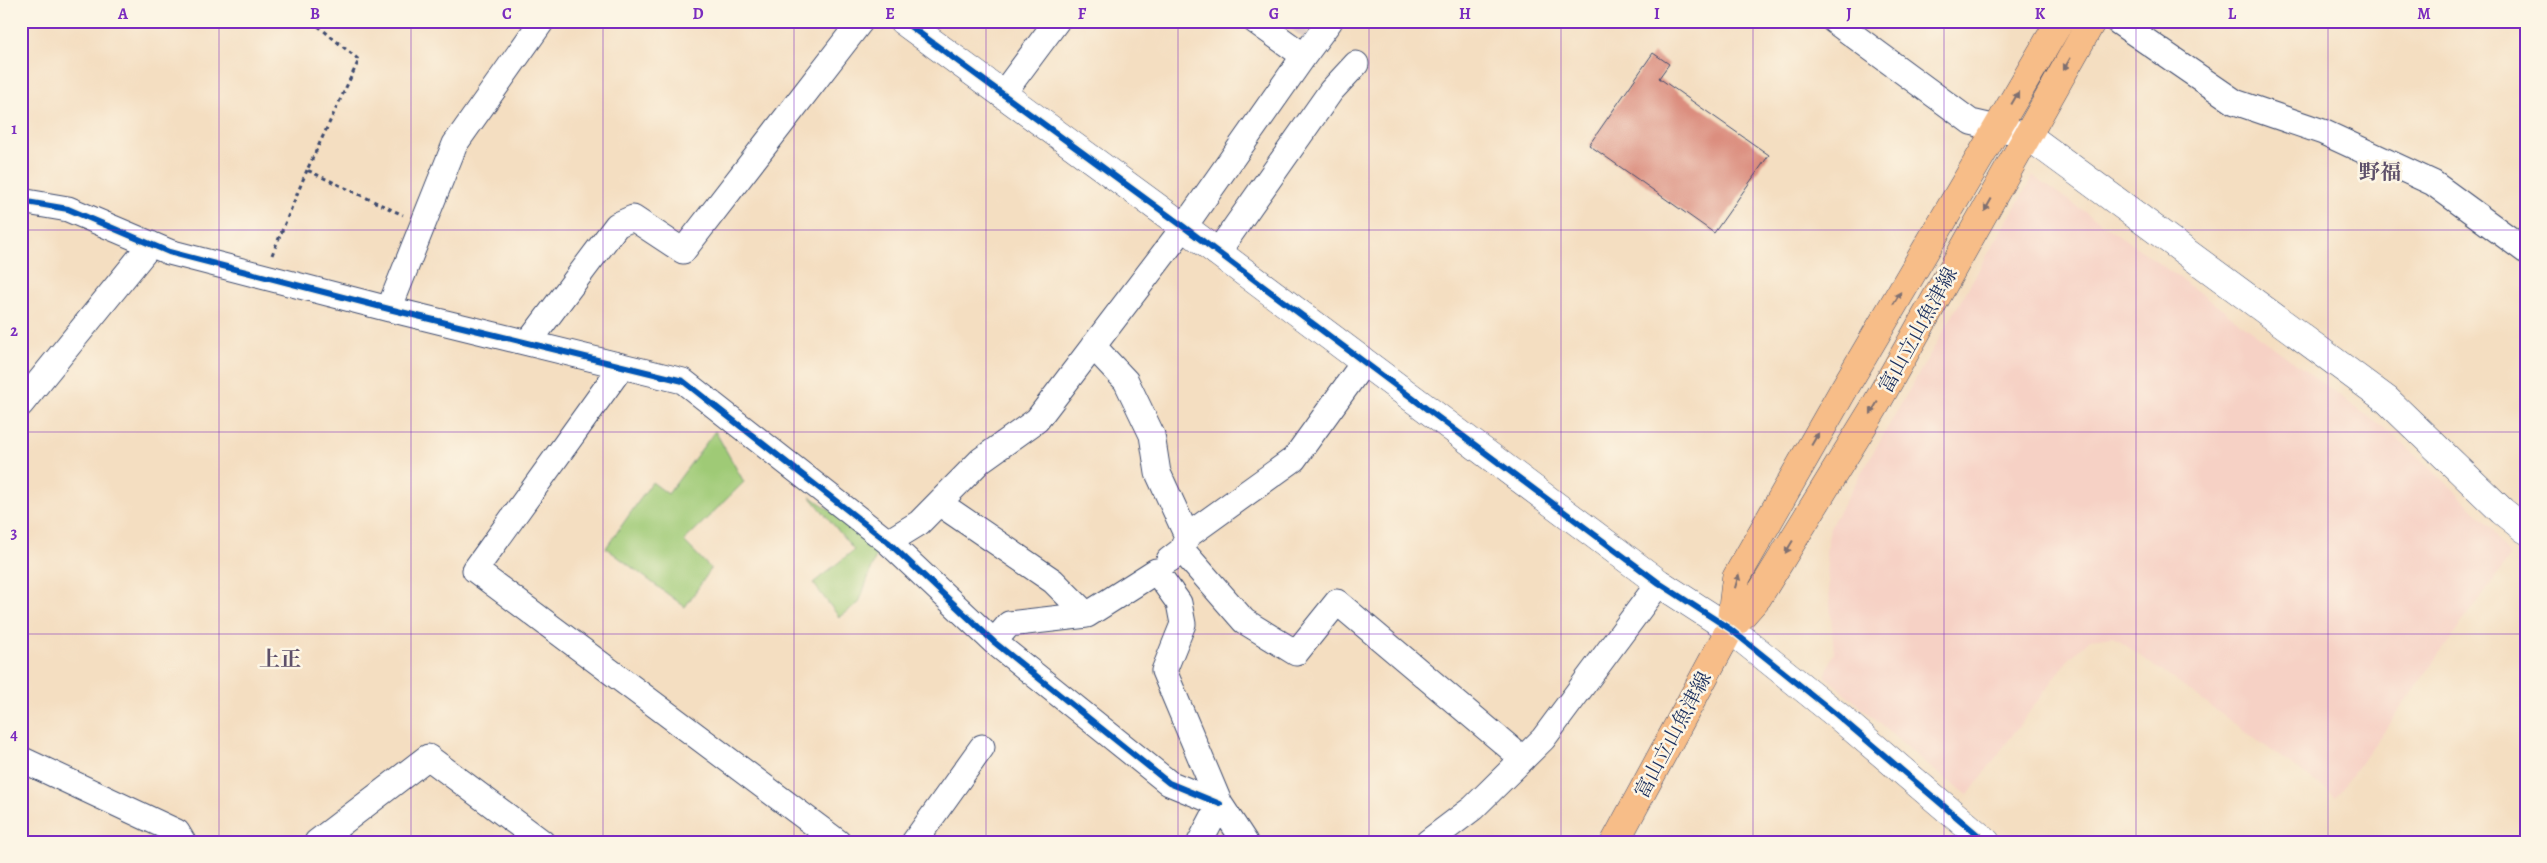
<svg xmlns="http://www.w3.org/2000/svg" width="2547" height="863" viewBox="0 0 2547 863" font-family="Alegreya,'Noto Serif JP',serif">
  <style>
    .built { fill: #f6d1c5 }
    .industrial { fill: #d1bfbf }
    .green { fill: #9fca76; stroke: #5d7c6a }
    .building { fill: #db8e7f }
    .lines { fill: none; stroke-linecap: round; stroke-linejoin: round }
    .minor-casing { stroke: #3c496d; stroke-width: 27 }
    .tertiary-casing { stroke: #3c496d; stroke-width: 29 }
    .primary-casing { stroke: #3c496d; stroke-width: 29 }
    .path { stroke: #3c496d; stroke-width: 3; stroke-dasharray: 4 4; stroke-linecap: butt }
    .minor { stroke: #fff; stroke-width: 25 }
    .tertiary { stroke: #fff; stroke-width: 28 }
    .primary { stroke: #f7bd88; stroke-width: 28 }
    .cycleway-casing { stroke: #fcf5e5; stroke-width: 9 }
    .cycleway { stroke: #0057b8; stroke-width: 6 }
    .oneway { fill: #7e6f71 }
    .grid { fill: none; stroke: #7b2cbf; stroke-width: 1; stroke-opacity: 0.55 }
    .labels { text-anchor: middle; dominant-baseline: central; stroke-width: 5; stroke-linejoin: round; paint-order: stroke }
    .street-label { font-size: 20px; fill: #1b2f5e; stroke: #fcf5e5 }
    .neighbourhood-label { font-size: 21px; font-weight: bold; fill: #5e506a; stroke: #fcf5e5 }
    .neatline { fill: none; stroke: #7b2cbf; stroke-width: 2 }
    .grid-label { font-size: 16px; text-anchor: middle; font-weight: bold; fill: #7b2cbf }
  </style>
  <rect width="100%" height="100%" fill="#fcf5e5"/>
  <filter id="ink" filterUnits="userSpaceOnUse"><feTurbulence type="fractalNoise" baseFrequency=".02" numOctaves="2"/><feDisplacementMap in="SourceGraphic" scale="10" xChannelSelector="R" yChannelSelector="G"/><feConvolveMatrix kernelMatrix="1 2 1 2 8 2 1 2 1" color-interpolation-filters="sRGB"/></filter>
  <filter id="wash" filterUnits="userSpaceOnUse"><feTurbulence type="fractalNoise" baseFrequency=".0096" numOctaves="4" result="noise"/><feDisplacementMap in="SourceGraphic" scale="20" xChannelSelector="R" yChannelSelector="G"/><feGaussianBlur stdDeviation="1.12" result="paint"/><feColorMatrix in="noise" values="0 0 0 0 0 0 0 0 0 0 0 0 0 0 0 0 0 1.4 0 .05"/><feComposite in="paint" operator="in"/></filter>
  <g filter="url(#wash)">
    <rect width="100%" height="100%" fill="#f4dec1"/>
    <path class="built" d="M 2033,176 L 2152,258 L 2392,434 L 2451,487 L 2492,528 L 2510,557 L 2336,797 L 2113,636 L 2090,639 L 2067,661 L 1968,795 L 1930,767 L 1825,676 L 1834,653 L 1826,553 L 1830,527 Z"/>
    <path class="industrial" d="M 1281,21 L 1316,21 L 1303,38 Z"/>
    <path class="green" d="M 715,431 L 744,482 L 684,541 L 711,569 L 685,607 L 606,548 L 652,482 L 668,494 Z
      M 810,496 L 880,545 L 859,603 L 839,617 L 813,583 L 854,550 Z"/>
    <g id="blocks">
      <path class="building" d="M 1653,53 L 1669,64 L 1659,78 L 1769,155 L 1714,233 L 1589,145 Z"/>
    </g>
  </g>
  <g filter="url(#ink)">
    <use href="#blocks" fill-opacity="0" stroke="#3c496d" stroke-width="1"/>
    <g class="lines">
      <defs>
        <path id="minor" d="M 1255,21 L 1304,56 L 1330,21
          M 1834,21 L 1971,122 L 2027,135
          M 2117,21 L 2235,102 L 2323,132 L 2433,183 L 2526,251
          M 1002,95 L 1057,21
          M 21,201 L 68,209 L 169,252 L 389,309 L 683,381 L 888,542 L 994,642 L 1169,783 L 1220,804
          M 1217,253 L 1331,91 L 1356,64
          M 389,309 L 455,144 L 542,21
          M 528,343 L 617,225 L 633,218 L 683,251 L 861,21
          M 1093,346 L 1126,381 L 1152,435 L 1158,473 L 1187,536
          M 622,366 L 475,570 L 838,842
          M 21,404 L 151,244
          M 939,503 L 1053,581 L 1087,615
          M 888,542 L 919,523 L 981,460 L 1037,420 L 1184,227 L 1304,56
          M 1182,550 L 1244,621 L 1296,653 L 1337,602 L 1523,759
          M 1169,560 L 1182,550 L 1187,536 L 1294,459 L 1364,362
          M 994,642 L 1009,624 L 1087,615 L 1156,571 L 1179,603 L 1183,624 L 1164,671 L 1220,804 L 1245,842
          M 21,759 L 177,832 L 183,842
          M 317,842 L 428,757 L 542,842
          M 914,842 L 982,747
          M 1200,842 L 1220,804
          M 1428,842 L 1473,808 L 1543,739 L 1659,583"/>
        <path id="tertiary" d="M 903,21 L 1184,227 L 1659,583 L 1730,629 L 1837,715 L 1986,842
          M 2027,135 L 2387,400 L 2502,511 L 2526,530"/>
        <path id="primary" d="M 1730,629 L 1736,578 L 1844,389 L 2060,21
          M 1615,842 L 1730,629 L 1758,597 L 1874,408 L 2092,21"/>
      </defs>
      <use href="#minor" class="minor-casing"/>
      <use href="#tertiary" class="tertiary-casing"/>
      <use href="#primary" class="primary-casing"/>
      <path class="path" d="M 312,21 L 359,60 L 307,170 L 403,215
        M 272,255 L 307,170"/>
      <use href="#minor" class="minor"/>
      <use href="#tertiary" class="tertiary"/>
      <use href="#primary" class="primary"/>
      <defs>
        <path id="cycleway" d="M 903,21 L 1184,227 L 1659,583 L 1730,629 L 1837,715 L 1986,842
          M 21,201 L 68,209 L 169,252 L 389,309 L 683,381 L 888,542 L 994,642 L 1169,783 L 1220,804"/>
      </defs>
      <use href="#cycleway" class="cycleway-casing"/>
      <use href="#cycleway" class="cycleway"/>
    </g>
    <defs><path id="oneway-solid" d="M-6-.8H1V-3.2L6.5 0L1 3.2V.8H-6Z" transform="scale(1.25)"/></defs>
    <g class="oneway">
      <use href="#oneway-solid" transform="translate(2067 64) rotate(120)"/>
      <use href="#oneway-solid" transform="translate(2015 98) rotate(-60)"/>
      <use href="#oneway-solid" transform="translate(1988 205) rotate(119)"/>
      <use href="#oneway-solid" transform="translate(1897 298) rotate(-59)"/>
      <use href="#oneway-solid" transform="translate(1874 408) rotate(120)"/>
      <use href="#oneway-solid" transform="translate(1815 439) rotate(-60)"/>
      <use href="#oneway-solid" transform="translate(1789 547) rotate(121)"/>
      <use href="#oneway-solid" transform="translate(1737 581) rotate(-74)"/>
    </g>
  </g>
  <path class="grid" d="M 219,21 L 219,842M 411,21 L 411,842M 603,21 L 603,842M 794,21 L 794,842M 986,21 L 986,842M 1178,21 L 1178,842M 1369,21 L 1369,842M 1561,21 L 1561,842M 1753,21 L 1753,842M 1944,21 L 1944,842M 2136,21 L 2136,842M 2328,21 L 2328,842M 21,230 L 2526,230M 21,432 L 2526,432M 21,634 L 2526,634"/>
  <g class="labels">
    <g class="street-label">
      <text transform="translate(1918 330) rotate(-61)">富山立山魚津線</text>
      <text transform="translate(1673 735) rotate(-62)">富山立山魚津線</text>
    </g>
    <g class="neighbourhood-label">
      <text x="2380" y="172">野福</text>
      <text x="280" y="659">上正</text>
    </g>
  </g>
  <rect width="2547" height="863" fill="none" stroke="#fcf5e5" stroke-width="55"/>
  <rect x="28" y="28" width="2492" height="808" class="neatline"/>
  <g class="grid-label">
    <text x="123" y="19">A</text>
    <text x="315" y="19">B</text>
    <text x="507" y="19">C</text>
    <text x="698" y="19">D</text>
    <text x="890" y="19">E</text>
    <text x="1082" y="19">F</text>
    <text x="1274" y="19">G</text>
    <text x="1465" y="19">H</text>
    <text x="1657" y="19">I</text>
    <text x="1849" y="19">J</text>
    <text x="2040" y="19">K</text>
    <text x="2232" y="19">L</text>
    <text x="2424" y="19">M</text>
    <text x="14" y="134">1</text>
    <text x="14" y="336">2</text>
    <text x="14" y="538">3</text>
    <text x="14" y="740">4</text>
  </g>
</svg>
